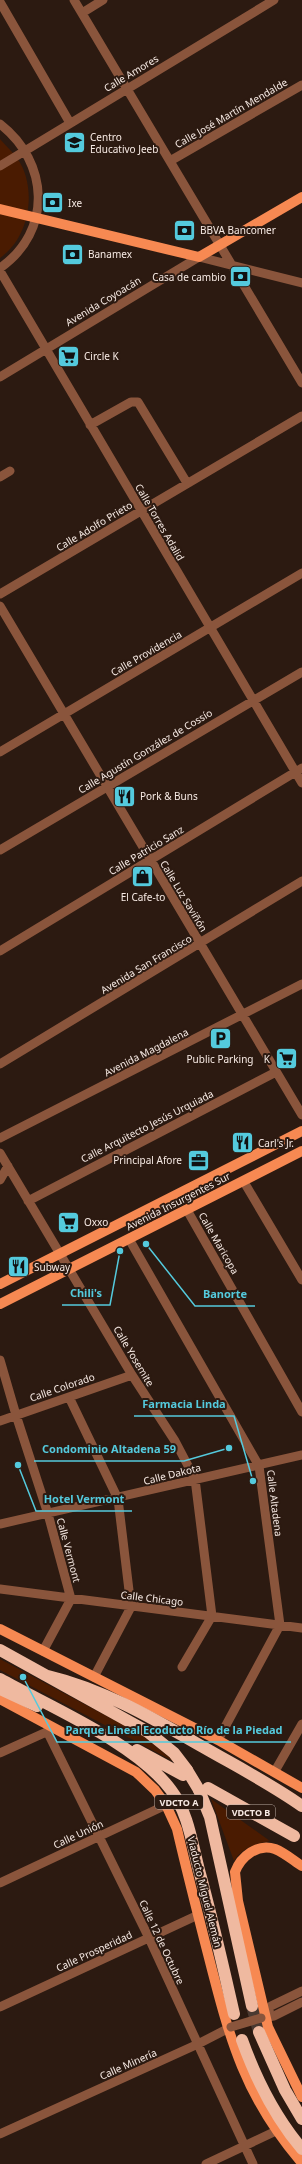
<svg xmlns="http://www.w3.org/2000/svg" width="302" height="2164" viewBox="0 0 302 2164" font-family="'Noto Sans',sans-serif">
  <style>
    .green { fill: #4a1b01 }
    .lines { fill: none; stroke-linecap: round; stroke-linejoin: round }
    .highway-tunnel { stroke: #4a3931; stroke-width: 12; stroke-dasharray: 12 6; stroke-linecap: butt }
    .minor { stroke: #8a553c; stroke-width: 9 }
    .major { stroke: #f78952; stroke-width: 10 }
    .highway { stroke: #efb9a0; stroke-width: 12 }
    .minor-bridge { stroke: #8a553c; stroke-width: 9 }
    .highway-bridge { stroke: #efb9a0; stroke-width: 12 }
    .labels { text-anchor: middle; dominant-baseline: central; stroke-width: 4; stroke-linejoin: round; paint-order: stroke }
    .shield { fill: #2c1a11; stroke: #baaca5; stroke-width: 1 }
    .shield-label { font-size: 9px; font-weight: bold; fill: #f7eae4 }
    .street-label { font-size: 10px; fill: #f7eae4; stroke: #2c1a11 }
    .poi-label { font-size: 10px; fill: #f7eae4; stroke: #2c1a11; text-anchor: start }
    .leader { fill: none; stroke: #54cadd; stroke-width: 1.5 }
    .callout-dot { fill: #54cadd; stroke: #2c1a11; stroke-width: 1.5 }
    .callout-label { font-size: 11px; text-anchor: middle; font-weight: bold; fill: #54cadd; stroke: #2c1a11; stroke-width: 4; stroke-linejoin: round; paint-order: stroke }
  </style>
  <rect width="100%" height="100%" fill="#2c1a11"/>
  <path class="green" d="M 0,139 C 5,145 12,151 17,158 C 38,187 30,238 0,258 Z
    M 0,1659 L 142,1735 L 175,1762 L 0,1670 Z
    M 211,1799 L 270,1841 C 255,1844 242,1848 234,1861 Z"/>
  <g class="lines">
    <path class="highway-tunnel" d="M 252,2006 L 259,2032"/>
    <path class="minor" d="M 74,0 L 302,383
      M 0,2 L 70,123
      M 82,13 L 103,0
      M 0,124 C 49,162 53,231 0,268
      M 170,161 L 302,85
      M 0,166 L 274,0
      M 0,271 L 302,783
      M 0,377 L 199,257 L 302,283
      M 90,425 L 131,402 L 138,402 L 187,483
      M 0,477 L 10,471
      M 0,594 L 302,416
      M 0,606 L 302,1115
      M 0,752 L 302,573
      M 0,850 L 302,672
      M 0,951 L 302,768
      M 0,1064 L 302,881
      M 0,1138 L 302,984
      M 0,1153 L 132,1375 L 175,1441 L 195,1479 L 212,1616
      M 0,1180 L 8,1166
      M 244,1182 L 302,1280
      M 28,1201 L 276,1072
      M 187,1210 L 302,1412
      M 129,1239 L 259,1466 L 280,1625 L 218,1740
      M 0,1360 L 16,1415 L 48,1514 L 71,1599 L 43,1651
      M 69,1397 L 118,1499 L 131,1607 L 94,1677
      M 0,1421 L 132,1375
      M 0,1524 L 302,1455
      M 0,1589 L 302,1628
      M 182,1667 L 212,1616
      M 47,1731 L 149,1938 L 253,2164
      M 0,1753 L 53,1729
      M 275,1771 L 302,1724
      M 0,1883 L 166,1805
      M 0,2007 L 198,1915
      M 265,2017 L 271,2006 L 302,1991
      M 261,2018 L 274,2016 L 302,2002
      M 0,2134 L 198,2044 L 231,2027
      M 206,2164 L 276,2131"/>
    <path class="major" d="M 0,209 L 199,257 L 302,197
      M 0,1284 L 302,1131
      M 0,1304 L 302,1151
      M 0,1629 L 218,1740 L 302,1788
      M 0,1699 L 136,1772 L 155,1790 L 166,1805 L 177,1829 C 187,1872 198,1915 209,1958 C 230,2040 245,2097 302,2163
      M 302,1866 C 294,1861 285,1853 275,1849 C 258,1843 241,1856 235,1872 L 238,1901 L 268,2027 L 302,2097"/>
    <path class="highway" d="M 0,1650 L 148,1732 L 174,1753 L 187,1770
      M 48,1676 C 103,1689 154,1719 203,1747 C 236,1766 271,1784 302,1806
      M 0,1679 C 52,1708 136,1743 171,1790 C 188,1812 192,1843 199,1870 C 212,1917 223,1966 234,2014
      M 0,1689 L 37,1706
      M 137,1750 L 183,1775
      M 208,1788 L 294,1836
      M 199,1790 L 210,1817 L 252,2006
      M 259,2032 L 285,2090 L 302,2119
      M 242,2040 C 256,2079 275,2117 302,2149"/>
    <path class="minor-bridge" d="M 231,2027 L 261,2018"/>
    <path class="highway-bridge" d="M 187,1770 L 199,1790"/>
  </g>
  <defs>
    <symbol id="school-square" viewBox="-11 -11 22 22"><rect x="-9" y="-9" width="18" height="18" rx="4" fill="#54cadd" stroke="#2c1a11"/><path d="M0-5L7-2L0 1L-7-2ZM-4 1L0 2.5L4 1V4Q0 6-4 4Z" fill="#111"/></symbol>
    <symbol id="bank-square" viewBox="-11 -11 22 22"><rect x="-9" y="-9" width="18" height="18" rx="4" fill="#54cadd" stroke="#2c1a11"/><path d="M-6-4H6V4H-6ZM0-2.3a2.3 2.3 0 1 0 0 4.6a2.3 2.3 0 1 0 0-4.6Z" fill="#111"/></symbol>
    <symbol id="supermarket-square" viewBox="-11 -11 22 22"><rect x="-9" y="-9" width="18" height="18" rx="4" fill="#54cadd" stroke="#2c1a11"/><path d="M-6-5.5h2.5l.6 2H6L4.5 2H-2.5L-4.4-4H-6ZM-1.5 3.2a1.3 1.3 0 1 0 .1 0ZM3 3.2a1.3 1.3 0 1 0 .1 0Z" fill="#111"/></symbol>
    <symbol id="restaurant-square" viewBox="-11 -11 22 22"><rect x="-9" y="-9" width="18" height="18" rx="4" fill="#54cadd" stroke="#2c1a11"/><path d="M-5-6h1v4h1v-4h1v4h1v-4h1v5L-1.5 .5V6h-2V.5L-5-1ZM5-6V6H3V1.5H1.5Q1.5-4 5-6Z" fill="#111"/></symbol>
    <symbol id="shop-square" viewBox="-11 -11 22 22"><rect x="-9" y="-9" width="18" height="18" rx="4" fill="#54cadd" stroke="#2c1a11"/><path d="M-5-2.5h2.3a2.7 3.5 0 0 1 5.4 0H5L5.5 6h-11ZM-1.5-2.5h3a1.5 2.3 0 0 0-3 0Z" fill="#111"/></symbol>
    <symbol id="parking-square" viewBox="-11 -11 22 22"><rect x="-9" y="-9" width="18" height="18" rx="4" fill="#54cadd" stroke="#2c1a11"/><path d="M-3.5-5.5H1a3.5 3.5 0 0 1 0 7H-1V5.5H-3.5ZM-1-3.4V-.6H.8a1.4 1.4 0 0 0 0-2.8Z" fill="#111"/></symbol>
    <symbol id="office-square" viewBox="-11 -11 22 22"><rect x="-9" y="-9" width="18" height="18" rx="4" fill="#54cadd" stroke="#2c1a11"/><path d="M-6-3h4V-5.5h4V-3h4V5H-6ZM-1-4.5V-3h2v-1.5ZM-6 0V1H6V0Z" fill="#111"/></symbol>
  </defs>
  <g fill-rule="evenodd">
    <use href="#school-square" x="62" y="130" width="25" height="25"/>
    <use href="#bank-square" x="40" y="190" width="25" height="25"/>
    <use href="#bank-square" x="172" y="218" width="25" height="25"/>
    <use href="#bank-square" x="60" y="242" width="25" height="25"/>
    <use href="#bank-square" x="228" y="264" width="25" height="25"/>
    <use href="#supermarket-square" x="56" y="344" width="25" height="25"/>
    <use href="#restaurant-square" x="112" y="784" width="25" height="25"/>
    <use href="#shop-square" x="130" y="864" width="25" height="25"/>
    <use href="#parking-square" x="208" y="1026" width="25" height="25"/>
    <use href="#supermarket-square" x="274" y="1046" width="25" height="25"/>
    <use href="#restaurant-square" x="230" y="1130" width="25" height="25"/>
    <use href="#office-square" x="186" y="1148" width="25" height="25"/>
    <use href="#supermarket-square" x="56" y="1210" width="25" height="25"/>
    <use href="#restaurant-square" x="6" y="1254" width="25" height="25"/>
  </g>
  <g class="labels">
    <g class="shield">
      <rect x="155" y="1795" width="48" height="14" rx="3"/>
      <rect x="227" y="1805" width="48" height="14" rx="3"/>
    </g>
    <g class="shield-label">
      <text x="179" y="1802">VDCTO A</text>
      <text x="251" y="1812">VDCTO B</text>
    </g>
    <g class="street-label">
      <text transform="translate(131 73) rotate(-31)">Calle Amores</text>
      <text transform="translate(231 113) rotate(-30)">Calle José Martín Mendalde</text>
      <text transform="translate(103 301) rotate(-31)">Avenida Coyoacán</text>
      <text transform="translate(160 522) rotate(60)">Calle Torres Adalid</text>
      <text transform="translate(94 526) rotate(-31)">Calle Adolfo Prieto</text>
      <text transform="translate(146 653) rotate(-30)">Calle Providencia</text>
      <text transform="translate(145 751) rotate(-31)">Calle Agustín González de Cossío</text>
      <text transform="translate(146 850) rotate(-31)">Calle Patricio Sanz</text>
      <text transform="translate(184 896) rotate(59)">Calle Luz Saviñón</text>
      <text transform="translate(146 964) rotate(-31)">Avenida San Francisco</text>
      <text transform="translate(146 1052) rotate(-27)">Avenida Magdalena</text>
      <text transform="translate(147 1126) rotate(-27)">Calle Arquitecto Jesús Urquiada</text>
      <text transform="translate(178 1201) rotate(-27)">Avenida Insurgentes Sur</text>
      <text transform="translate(219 1243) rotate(60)">Calle Maricopa</text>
      <text transform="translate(134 1356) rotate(59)">Calle Yosemite</text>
      <text transform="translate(62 1387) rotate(-19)">Calle Colorado</text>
      <text transform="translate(172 1474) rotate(-14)">Calle Dakota</text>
      <text transform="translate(275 1503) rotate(83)">Calle Altadena</text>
      <text transform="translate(69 1550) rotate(75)">Calle Vermont</text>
      <text transform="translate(152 1598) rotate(7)">Calle Chicago</text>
      <text transform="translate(78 1834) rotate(-25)">Calle Unión</text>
      <text transform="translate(205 1892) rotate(76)">Viaducto Miguel Alemán</text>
      <text transform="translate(162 1942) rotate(65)">Calle 12 de Octubre</text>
      <text transform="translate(94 1951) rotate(-25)">Calle Prosperidad</text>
      <text transform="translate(128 2064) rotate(-24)">Calle Minería</text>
    </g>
    <g class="poi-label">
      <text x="90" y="137">Centro<tspan x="90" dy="12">Educativo Jeeb</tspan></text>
      <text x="68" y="203">Ixe</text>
      <text x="200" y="230">BBVA Bancomer</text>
      <text x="88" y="254">Banamex</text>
      <text x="226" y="277" text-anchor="end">Casa de cambio</text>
      <text x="84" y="356">Circle K</text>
      <text x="140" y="796">Pork &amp; Buns</text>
      <text x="143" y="897" text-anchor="middle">El Cafe-to</text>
      <text x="220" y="1059" text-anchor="middle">Public Parking</text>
      <text x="270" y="1059" text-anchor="end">K</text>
      <text x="258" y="1143">Carl's Jr.</text>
      <text x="182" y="1160" text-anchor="end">Principal Afore</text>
      <text x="84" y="1222">Oxxo</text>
      <text x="34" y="1267">Subway</text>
    </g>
  </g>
  <path class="leader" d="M120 1251L110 1305H62M146 1244L195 1306H255M253 1481L234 1416H134M229 1448L184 1461H34M18 1465L36 1511H132M23 1677L57 1742H291"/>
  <g class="callout-dot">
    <circle cx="120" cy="1251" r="4"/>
    <circle cx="146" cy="1244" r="4"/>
    <circle cx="253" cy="1481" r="4"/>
    <circle cx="229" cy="1448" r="4"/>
    <circle cx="18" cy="1465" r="4"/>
    <circle cx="23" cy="1677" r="4"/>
  </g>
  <g class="callout-label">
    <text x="86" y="1297">Chili's</text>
    <text x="225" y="1298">Banorte</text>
    <text x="184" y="1408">Farmacia Linda</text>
    <text x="109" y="1453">Condominio Altadena 59</text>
    <text x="84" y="1503">Hotel Vermont</text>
    <text x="174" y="1734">Parque Lineal Ecoducto Río de la Piedad</text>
  </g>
</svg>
